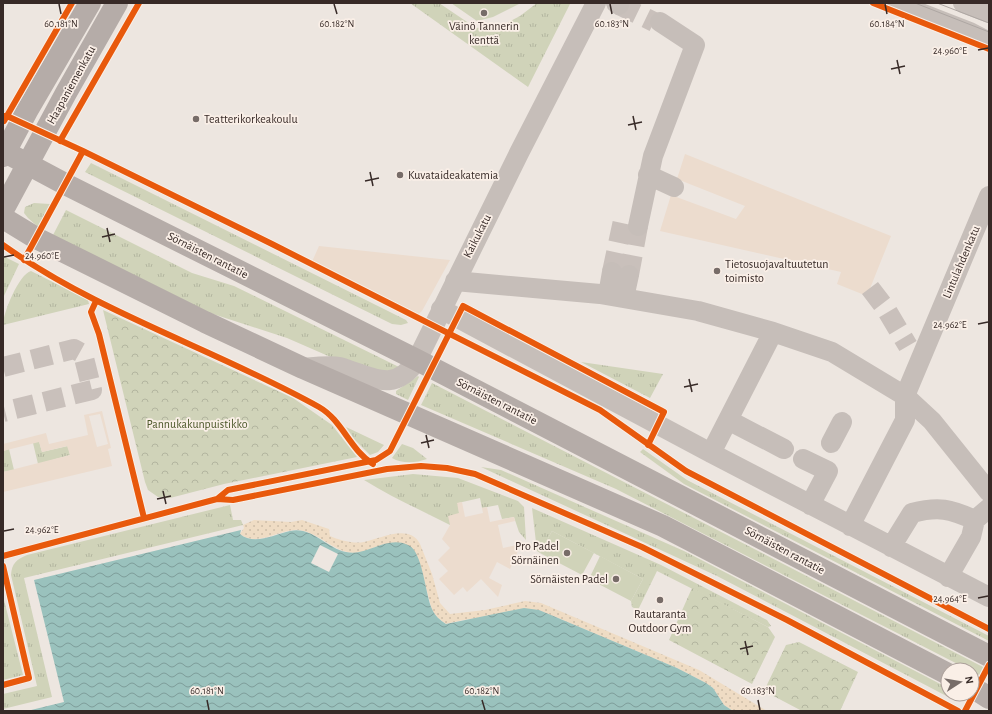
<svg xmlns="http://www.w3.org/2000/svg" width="992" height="714" viewBox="0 0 992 714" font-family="'Alegreya Sans',sans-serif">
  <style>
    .grass { fill: url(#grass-tufts) }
    .sand { fill: url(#sand-dots) }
    .park { fill: url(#park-crowns) }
    .pitch { fill: #d0d3b9 }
    .plaza { fill: #ecdcce; fill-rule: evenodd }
    .water { fill: url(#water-waves) }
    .pier { fill: #ede6e0 }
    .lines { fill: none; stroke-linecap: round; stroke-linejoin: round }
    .minor-tunnel { stroke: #c9c0bb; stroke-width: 20; stroke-dasharray: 20 10; stroke-linecap: butt }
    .minor { stroke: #c6beb9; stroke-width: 20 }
    .major { stroke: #b5aca8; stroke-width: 22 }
    .tram { stroke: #aea7a3; stroke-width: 1 }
    .cycleway-casing { stroke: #faefe7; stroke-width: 8 }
    .cycleway { stroke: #e8590c; stroke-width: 6 }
    .ticks { fill: none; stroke: #372a27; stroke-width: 1.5 }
    .poi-dot { fill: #776c68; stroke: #faefe7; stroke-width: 1.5 }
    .labels { text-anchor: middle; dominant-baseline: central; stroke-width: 3.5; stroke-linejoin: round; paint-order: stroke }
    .poi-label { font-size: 12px; fill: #372a27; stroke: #faefe7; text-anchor: start }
    .street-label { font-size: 12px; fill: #372a27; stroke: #faefe7 }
    .park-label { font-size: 12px; fill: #4b5729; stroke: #faefe7 }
    .ticks-label { font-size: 10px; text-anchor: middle; fill: #372a27; stroke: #faefe7; stroke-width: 3.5; stroke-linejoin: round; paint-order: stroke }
  </style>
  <defs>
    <pattern id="grass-tufts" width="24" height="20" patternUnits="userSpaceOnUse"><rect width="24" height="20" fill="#d0d3b9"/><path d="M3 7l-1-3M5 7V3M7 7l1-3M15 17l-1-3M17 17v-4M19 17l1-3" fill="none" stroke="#b3b59f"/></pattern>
    <pattern id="sand-dots" width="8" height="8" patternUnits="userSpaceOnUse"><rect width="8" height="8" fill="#efdcc4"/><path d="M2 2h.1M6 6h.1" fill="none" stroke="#cebda8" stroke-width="1.8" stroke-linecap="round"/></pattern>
    <pattern id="park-crowns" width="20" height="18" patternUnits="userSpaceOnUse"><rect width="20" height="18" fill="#d0d3b9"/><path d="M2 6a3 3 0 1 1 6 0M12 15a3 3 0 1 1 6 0" fill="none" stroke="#b3b59f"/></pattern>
    <pattern id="water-waves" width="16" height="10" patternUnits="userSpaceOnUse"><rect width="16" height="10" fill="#9ac2bd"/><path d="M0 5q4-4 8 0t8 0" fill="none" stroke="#7e9e9a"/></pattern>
  </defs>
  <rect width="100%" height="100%" fill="#ede6e0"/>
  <path class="grass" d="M 410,3 L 439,3 L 476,28 L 503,25 L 520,16 L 537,3 L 570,4 L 528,87 Z
    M 91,163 L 406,320 L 408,323 L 401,325 L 392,324 L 85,172 Z
    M 34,203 L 50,204 L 38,227 L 28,218 L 24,213 L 25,207 Z
    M 66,210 L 192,273 L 234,286 L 399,367 L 389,372 L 358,369 L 287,338 L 210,313 L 53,235 Z
    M 3,256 L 19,264 L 3,298 Z
    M 31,271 L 88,300 L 89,304 L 3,325 C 3,313 19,274 31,271 Z
    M 581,362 L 663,374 L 650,398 Z
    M 418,376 L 419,377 L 408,400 L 396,394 L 396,391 Z
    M 432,383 L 983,667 L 979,675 L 616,489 L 421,405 Z
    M 346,427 L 384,445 L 378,452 L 370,455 L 355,440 Z
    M 39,441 L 42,452 L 68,446 L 70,455 L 38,464 L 33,443 Z
    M 402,444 L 413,448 L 427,459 C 416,463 402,464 392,458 Z
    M 9,449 L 14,470 L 3,472 L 3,451 Z
    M 643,449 L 687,480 L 989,636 L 989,641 L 684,484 L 640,452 Z
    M 481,467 L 501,470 L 684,551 L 948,688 L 948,694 L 961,694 L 967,697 L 962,701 L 956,701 L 717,576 Z
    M 413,474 L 458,478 L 518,501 L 524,507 L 526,540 L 519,532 L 514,517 L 502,519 L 498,505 L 482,508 L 480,498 L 458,503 L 459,513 L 450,525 C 421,510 391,497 364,480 Z
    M 230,505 L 233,520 L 241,520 L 243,525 L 24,578 L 52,697 L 3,709 L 3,694 L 37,686 L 11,575 C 12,563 16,560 27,555 Z
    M 532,508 L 661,565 L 767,620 L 771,626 L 768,627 L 657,571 L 638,610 L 632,607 L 631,601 L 643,579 L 552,531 L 540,553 L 537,551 Z
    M 3,596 L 23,675 L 3,680 Z"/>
  <path class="sand" d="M 254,520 L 291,522 L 302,520 L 329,529 L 330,536 C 339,540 353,544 364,542 C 380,539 409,523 420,544 L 432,574 L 440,603 L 450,614 L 485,610 L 525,601 L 541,603 L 699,670 L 767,711 L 733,711 L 724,705 L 713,688 L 706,683 L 677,668 L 539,610 L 463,620 L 446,624 L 438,618 L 432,610 L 418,558 C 413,549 412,546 401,544 C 380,540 372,553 354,553 C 333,552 320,533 299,530 C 281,528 258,548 240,534 L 244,528 L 243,525 Z"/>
  <path class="park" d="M 103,310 L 293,398 L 332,425 L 357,457 L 224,484 L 170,498 L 158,497 L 148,490 L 145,482 Z
    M 692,588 L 768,627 L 775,637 L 752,684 L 669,640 Z
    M 799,642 L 858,672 L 840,711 L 802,711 L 764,691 L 786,645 Z"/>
  <path class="pitch" d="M 451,3 L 521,3 L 493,17 L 477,21 Z
    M 552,531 L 594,553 L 582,575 L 540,553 Z
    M 600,556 L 643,579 L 631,601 L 589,579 Z"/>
  <path class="plaza" d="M 685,154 L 891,236 L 867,296 L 837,284 L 841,272 L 660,231 L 671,195 L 736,219 L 745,206 L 677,179 Z
    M 319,246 L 440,259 L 450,260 L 422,311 L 415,317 L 311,264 Z
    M 102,411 L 111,448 L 108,449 L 112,466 L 3,492 L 3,472 L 70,455 L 67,446 L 42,452 L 39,442 L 3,451 L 3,444 L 46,433 L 49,444 L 88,435 L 84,415 ZM 100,414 L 108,444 L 97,447 L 89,416 Z
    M 462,502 L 465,517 L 483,513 L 482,508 L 487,507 L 490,522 L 514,517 L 515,521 L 498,525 L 503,548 L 517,545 L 518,551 L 510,569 L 497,562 L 489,578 L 502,585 L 498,597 L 481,579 L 467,592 L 463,587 L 454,595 L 439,579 L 448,571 L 438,560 L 450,548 L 442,539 L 450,525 L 448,516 L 459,513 L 457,503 Z"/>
  <path class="water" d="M 241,530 L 240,534 C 254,546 275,534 290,531 C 312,526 326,548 346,552 C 367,557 386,535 408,545 C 423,551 425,594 432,609 C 435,616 440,620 446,624 L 524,608 L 539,610 L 677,668 L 706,683 L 713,688 L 724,705 L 733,711 L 27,711 L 64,702 L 34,580 Z"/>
  <path class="pier" d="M 320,545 L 338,554 L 329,572 L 311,563 Z"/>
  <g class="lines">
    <path class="minor-tunnel" d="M 619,5 L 654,22
      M 612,272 L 624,216
      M 629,275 L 638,226
      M 870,288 L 886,309 L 908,346
      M 3,367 L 74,349 L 83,354 L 92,390 L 3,412"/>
    <path class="minor" d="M 616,3 L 619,5
      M 895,3 L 970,32 L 989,42
      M 963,3 L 989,13
      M 648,175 L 674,187
      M 638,226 L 653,156 L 695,45 L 660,22
      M 455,281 L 600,294 L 698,311 L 773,332 L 832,352 L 905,396 L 932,421 L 989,492
      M 608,295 L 612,272
      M 624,298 L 629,275
      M 441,309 L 711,453 L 989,597
      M 303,368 C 314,367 329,365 340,367 C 371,376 394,395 417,360 L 519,153 L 596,3
      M 728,420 L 784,449
      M 831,443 L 842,422
      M 711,453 L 773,332
      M 803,459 L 828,471 L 810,505
      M 850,526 L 905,420 L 905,396 L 989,196
      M 891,547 L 912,513 C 939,506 950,509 975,520
      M 948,577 L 971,537 L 975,520 L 989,508"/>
    <path class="major" d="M 3,151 L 65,184 L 417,360 L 989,656
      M 3,156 L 27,111 L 90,3
      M 3,210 L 66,93 L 117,3
      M 3,218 L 36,238 L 205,322 L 303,368 L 663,526 L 948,674
      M 972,687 L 989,698"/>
    <path class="tram" d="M 915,3 L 989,32
      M 937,3 L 989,23"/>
    <defs>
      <path id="cycleway" d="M 873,3 L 989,49
        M 3,116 L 7,116 L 83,151 L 272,244 L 600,410 L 686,471 L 989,629
        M 4,121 L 72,3
        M 60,141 L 139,3
        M 3,245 C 100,314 215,349 319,407 C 342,420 350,450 373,464
        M 24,260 L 83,151
        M 96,301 L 91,312 L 99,334 L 144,518
        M 217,499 L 228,490 L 376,460 L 390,451 L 463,306 L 664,412 L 648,445
        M 3,556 L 217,499 L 233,500 L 387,469 L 421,466 L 447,468 L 475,474 L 642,547 L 787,620 L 958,711
        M 3,566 L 29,678 L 3,685
        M 965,711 L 989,665"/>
    </defs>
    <use href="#cycleway" class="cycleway-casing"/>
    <use href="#cycleway" class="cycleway"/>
  </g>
  <path class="ticks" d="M 59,4 L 61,14M 334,4 L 337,14M 610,4 L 612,14M 885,4 L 887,14M 978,50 L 988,48M 897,60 L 900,74M 891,69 L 905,66M 633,116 L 636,130M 628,125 L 642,122M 370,172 L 373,186M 365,181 L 379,178M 107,228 L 110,242M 102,237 L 115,234M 4,257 L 14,255M 978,324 L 988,322M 689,379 L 692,392M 684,387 L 698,384M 426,435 L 429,448M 421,443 L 434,440M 163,491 L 166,504M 157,499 L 171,496M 4,531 L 14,529M 978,598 L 988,596M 745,641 L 748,655M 740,649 L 753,646M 207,700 L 209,710M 482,700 L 485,710M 758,700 L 760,710"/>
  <g class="poi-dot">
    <circle cx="484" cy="13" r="4"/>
    <circle cx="196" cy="119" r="4"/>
    <circle cx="400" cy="175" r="4"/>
    <circle cx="717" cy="271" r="4"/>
    <circle cx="567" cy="553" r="4"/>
    <circle cx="616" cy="579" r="4"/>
    <circle cx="660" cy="600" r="4"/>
  </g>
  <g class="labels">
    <g class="poi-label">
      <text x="484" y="26" text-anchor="middle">Väinö Tannerin<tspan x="484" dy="14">kenttä</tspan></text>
      <text x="204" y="119">Teatterikorkeakoulu</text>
      <text x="408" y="175">Kuvataideakatemia</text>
      <text x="725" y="264">Tietosuojavaltuutetun<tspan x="725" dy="14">toimisto</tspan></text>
      <text x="559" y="546" text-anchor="end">Pro Padel<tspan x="559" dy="14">Sörnäinen</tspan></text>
      <text x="608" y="579" text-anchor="end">Sörnäisten Padel</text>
      <text x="660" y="614" text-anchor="middle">Rautaranta<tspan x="660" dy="14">Outdoor Gym</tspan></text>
    </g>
    <g class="street-label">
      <text transform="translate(71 85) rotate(-61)">Haapaniemenkatu</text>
      <text transform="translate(477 236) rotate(-63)">Kaikukatu</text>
      <text transform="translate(208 255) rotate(27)">Sörnäisten rantatie</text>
      <text transform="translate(961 262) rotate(-67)">Lintulahdenkatu</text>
      <text transform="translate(497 401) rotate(27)">Sörnäisten rantatie</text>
      <text transform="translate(785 550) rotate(28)">Sörnäisten rantatie</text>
    </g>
    <g class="park-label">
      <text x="197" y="424">Pannukakunpuistikko</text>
    </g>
  </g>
  <g class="ticks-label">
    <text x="61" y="27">60.181°N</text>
    <text x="337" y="27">60.182°N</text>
    <text x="612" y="27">60.183°N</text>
    <text x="887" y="27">60.184°N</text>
    <text x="950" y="54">24.960°E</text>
    <text x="42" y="259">24.960°E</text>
    <text x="950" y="328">24.962°E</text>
    <text x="42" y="533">24.962°E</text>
    <text x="950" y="602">24.964°E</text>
    <text x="207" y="694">60.181°N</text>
    <text x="482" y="694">60.182°N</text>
    <text x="758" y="694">60.183°N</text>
  </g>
  <rect width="992" height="714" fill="none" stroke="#372a27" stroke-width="8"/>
  <g transform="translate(960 682) rotate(78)"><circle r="19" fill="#faefe7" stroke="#aca09a"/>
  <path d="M0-3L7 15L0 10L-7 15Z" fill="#776c68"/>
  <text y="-6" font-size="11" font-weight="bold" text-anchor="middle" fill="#372a27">N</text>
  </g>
</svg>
